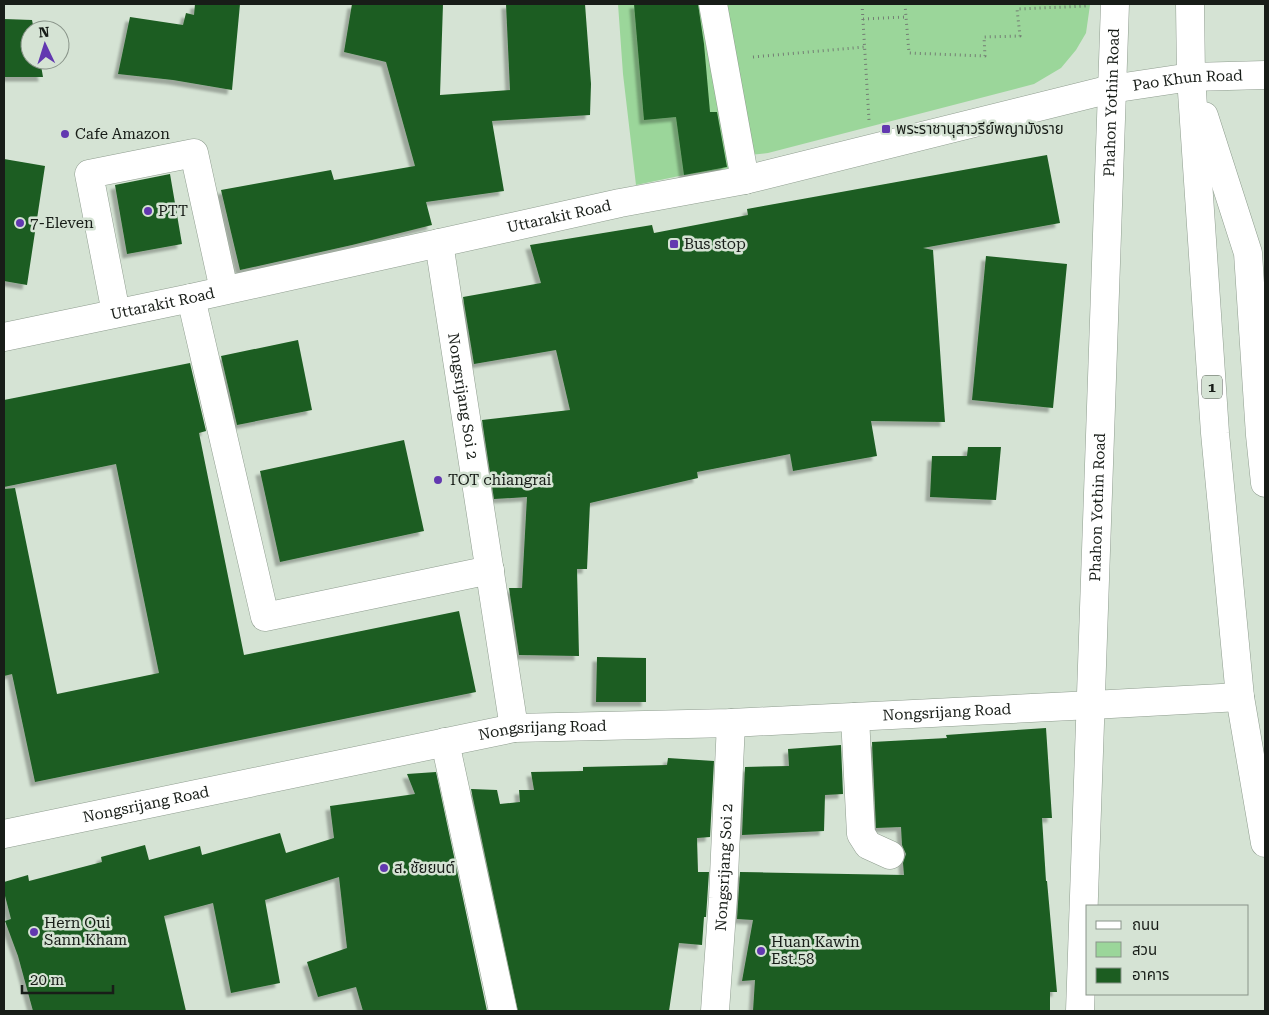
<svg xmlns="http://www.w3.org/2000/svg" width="1269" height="1015" viewBox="0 0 1269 1015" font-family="'Roboto Serif','Noto Sans Thai',serif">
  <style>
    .green { fill: #9bd69a }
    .building { fill: #1c5d21; filter: url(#shadow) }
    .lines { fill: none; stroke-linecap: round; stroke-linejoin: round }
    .minor-casing { stroke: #8f9d8f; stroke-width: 29 }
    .major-casing { stroke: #8f9d8f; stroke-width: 29 }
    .path { stroke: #737d73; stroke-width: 3; stroke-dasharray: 1 4; stroke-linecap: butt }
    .minor { stroke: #fff; stroke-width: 28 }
    .major { stroke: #fff; stroke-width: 28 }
    .poi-dot { fill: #6238b0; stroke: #d5e3d4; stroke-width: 2 }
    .labels { text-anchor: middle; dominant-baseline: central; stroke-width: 5; stroke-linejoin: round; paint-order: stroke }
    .shield { fill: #d5e3d4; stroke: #515850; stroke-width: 1 }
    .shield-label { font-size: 14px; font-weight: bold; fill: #181d18 }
    .street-label { font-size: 15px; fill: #181d18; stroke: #d5e3d4 }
    .poi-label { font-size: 15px; fill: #181d18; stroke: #d5e3d4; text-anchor: start }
  </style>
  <defs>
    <filter id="shadow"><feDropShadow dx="-4.5" dy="4.5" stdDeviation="1" flood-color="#0004"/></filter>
  </defs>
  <rect width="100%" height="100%" fill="#d5e3d4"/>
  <path class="green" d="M 618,4 L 706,4 L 730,168 L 684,175 L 636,185 L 623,74 Z
    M 721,4 L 1090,4 L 1090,5 L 1086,33 L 1076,50 L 1061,68 L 1034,84 L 768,153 L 750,155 Z"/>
  <path class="building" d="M 195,4 L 240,4 L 232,90 L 173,80 L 118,74 L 130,17 L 183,25 L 186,13 L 194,15 Z
    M 352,4 L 443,4 L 440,95 L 510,90 L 506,4 L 585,4 L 591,84 L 590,115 L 492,121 L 504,191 L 426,202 L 432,225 L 352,245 L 240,270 L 221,190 L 331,170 L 334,180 L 415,166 L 386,62 L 344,52 Z
    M 634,4 L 698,4 L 704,44 L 710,112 L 717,112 L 727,167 L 684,175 L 676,117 L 644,120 Z
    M 4,19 L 32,20 L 34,30 L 30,30 L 30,60 L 40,60 L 43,77 L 4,77 Z
    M 1047,155 L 1060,223 L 923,248 L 933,250 L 945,422 L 871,421 L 877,456 L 793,471 L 790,454 L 697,472 L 698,478 L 590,503 L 587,569 L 577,569 L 579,656 L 519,655 L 509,588 L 522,588 L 527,497 L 494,499 L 482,420 L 570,410 L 556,350 L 474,364 L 463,297 L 541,283 L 530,245 L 652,225 L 654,233 L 748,215 L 747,209 Z
    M 4,159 L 45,166 L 27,285 L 4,281 Z
    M 170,174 L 182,244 L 127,254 L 115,185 Z
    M 986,256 L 1067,264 L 1053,408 L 972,400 Z
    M 298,340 L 312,410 L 237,425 L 221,356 Z
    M 190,363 L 206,431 L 199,433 L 244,655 L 459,611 L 476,692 L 35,782 L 12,674 L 4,676 L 4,489 L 15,488 L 57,694 L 159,673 L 116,464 L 4,487 L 4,400 Z
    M 404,440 L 424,531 L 280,562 L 260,471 Z
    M 968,447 L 1001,447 L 996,500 L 930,497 L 932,456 L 967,456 Z
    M 597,657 L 646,658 L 646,702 L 596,702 Z
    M 1046,728 L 1052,818 L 1042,818 L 1046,881 L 1047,881 L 1057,992 L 1050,992 L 1050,1011 L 753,1011 L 755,980 L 742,981 L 753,920 L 737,919 L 740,872 L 904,875 L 903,863 L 906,854 L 902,845 L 901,827 L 876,828 L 872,742 L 947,738 L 946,735 Z
    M 841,745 L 843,794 L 825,795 L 824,831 L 742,835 L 745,767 L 789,766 L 788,749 Z
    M 668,758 L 714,761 L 710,837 L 697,838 L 698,872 L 709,872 L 706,917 L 704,917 L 702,945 L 679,943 L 669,1011 L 518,1011 L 471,789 L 497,790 L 500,804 L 520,802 L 519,790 L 534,790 L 531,772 L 583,771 L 583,767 L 667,765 Z
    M 436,772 L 487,1011 L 363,1011 L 356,987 L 318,997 L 307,962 L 347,948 L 339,877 L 265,900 L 280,983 L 231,993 L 213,903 L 164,916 L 186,1011 L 33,1011 L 18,956 L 5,921 L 11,919 L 4,892 L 4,882 L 28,875 L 29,881 L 102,862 L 101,857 L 145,845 L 149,860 L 200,846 L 202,855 L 280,833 L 286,853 L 334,838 L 330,806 L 415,794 L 407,774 Z"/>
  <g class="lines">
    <defs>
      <g id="minor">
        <path d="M 713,4 L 745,180"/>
        <path id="s1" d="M 439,243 L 514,728"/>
        <path d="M 191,298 L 265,617 L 490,570"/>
        <path d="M 116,313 L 89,174 L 194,153 L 224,290"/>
        <path d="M 855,717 L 861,834 L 868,845 L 890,855"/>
        <path d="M 445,742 L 503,1011"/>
        <path id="s2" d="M 4,834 L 514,728 L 731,723 L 1092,705"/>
        <path id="s3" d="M 715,1011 L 723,898 L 731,723"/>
      </g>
      <g id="major">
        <path d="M 1190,4 L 1191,77 L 1215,433 L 1240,697 L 1265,843"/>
        <path d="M 1204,116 L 1248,253 L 1260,435 L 1265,483"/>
        <path id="s4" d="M 4,337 L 191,298 L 620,203 L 745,180 L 1111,89 L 1191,77 L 1265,75"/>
        <path d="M 1092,705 L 1240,697"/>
        <path id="s5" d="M 1080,1011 L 1115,4"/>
      </g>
    </defs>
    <use href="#minor" class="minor-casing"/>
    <use href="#major" class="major-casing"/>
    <path class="path" d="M 862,4 L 869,120
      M 905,4 L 906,17
      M 863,19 L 906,17 L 909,53 L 985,56 L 984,37 L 1020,36 L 1017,9 L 1087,6
      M 753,57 L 864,47"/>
    <use href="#minor" class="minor"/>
    <use href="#major" class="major"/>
  </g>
  <g class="poi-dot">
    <rect x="881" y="124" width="10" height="10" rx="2.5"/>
    <circle cx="65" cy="134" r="5"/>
    <circle cx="148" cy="211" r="5"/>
    <circle cx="20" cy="223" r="5"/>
    <rect x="669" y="239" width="10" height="10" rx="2.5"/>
    <circle cx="438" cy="480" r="5"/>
    <circle cx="384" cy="868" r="5"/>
    <circle cx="34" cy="932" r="5"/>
    <circle cx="761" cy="951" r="5"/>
  </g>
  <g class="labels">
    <rect class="shield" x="1202" y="375.5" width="20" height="23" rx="4"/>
    <g class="shield-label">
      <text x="1212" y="387">1</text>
    </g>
    <g class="street-label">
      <text stroke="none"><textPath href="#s4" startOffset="1212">Pao Khun Road</textPath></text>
      <text stroke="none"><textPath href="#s5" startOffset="909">Phahon Yothin Road</textPath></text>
      <text stroke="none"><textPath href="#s4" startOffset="568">Uttarakit Road</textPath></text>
      <text stroke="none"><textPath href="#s4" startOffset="162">Uttarakit Road</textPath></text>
      <text stroke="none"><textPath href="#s1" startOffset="155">Nongsrijang Soi 2</textPath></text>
      <text stroke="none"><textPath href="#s5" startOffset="504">Phahon Yothin Road</textPath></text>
      <text stroke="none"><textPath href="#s2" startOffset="954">Nongsrijang Road</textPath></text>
      <text stroke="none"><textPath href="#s2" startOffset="549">Nongsrijang Road</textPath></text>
      <text stroke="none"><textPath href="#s2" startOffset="145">Nongsrijang Road</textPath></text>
      <text stroke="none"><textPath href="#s3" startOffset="144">Nongsrijang Soi 2</textPath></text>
    </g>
    <g class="poi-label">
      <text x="896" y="129">พระราชานุสาวรีย์พญามังราย</text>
      <text x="75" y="134">Cafe Amazon</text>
      <text x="158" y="211">PTT</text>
      <text x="30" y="223">7-Eleven</text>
      <text x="684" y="244">Bus stop</text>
      <text x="448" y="480">TOT chiangrai</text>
      <text x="394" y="868">ส. ชัยยนต์</text>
      <text x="44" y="923">Hern Oui<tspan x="44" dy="17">Sann Kham</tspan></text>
      <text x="771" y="942">Huan Kawin<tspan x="771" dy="17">Est.58</tspan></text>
    </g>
  </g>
  <rect width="1269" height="1015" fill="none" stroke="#181d18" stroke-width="10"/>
  <rect x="1086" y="905" width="162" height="90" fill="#d5e3d4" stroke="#899489"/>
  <rect x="1096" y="921" width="25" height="8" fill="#ffffff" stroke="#899489"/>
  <text x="1132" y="930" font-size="15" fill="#181d18">ถนน</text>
  <rect x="1096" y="942" width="25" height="15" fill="#9bd69a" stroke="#899489"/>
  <text x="1132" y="955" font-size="15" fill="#181d18">สวน</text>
  <rect x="1096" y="968" width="25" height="15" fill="#1c5d21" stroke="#899489"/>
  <text x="1132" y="980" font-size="15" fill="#181d18">อาคาร</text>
  <g transform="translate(45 45) rotate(356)"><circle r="24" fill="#d5e3d4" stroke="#899489"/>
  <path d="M0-4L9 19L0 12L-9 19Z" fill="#6238b0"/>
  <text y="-8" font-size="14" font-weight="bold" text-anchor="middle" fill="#181d18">N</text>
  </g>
  <path d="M22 985v8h91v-8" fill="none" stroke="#181d18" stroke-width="2.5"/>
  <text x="30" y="985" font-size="15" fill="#181d18" stroke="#d5e3d4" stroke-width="4" paint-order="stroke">20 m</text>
</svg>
